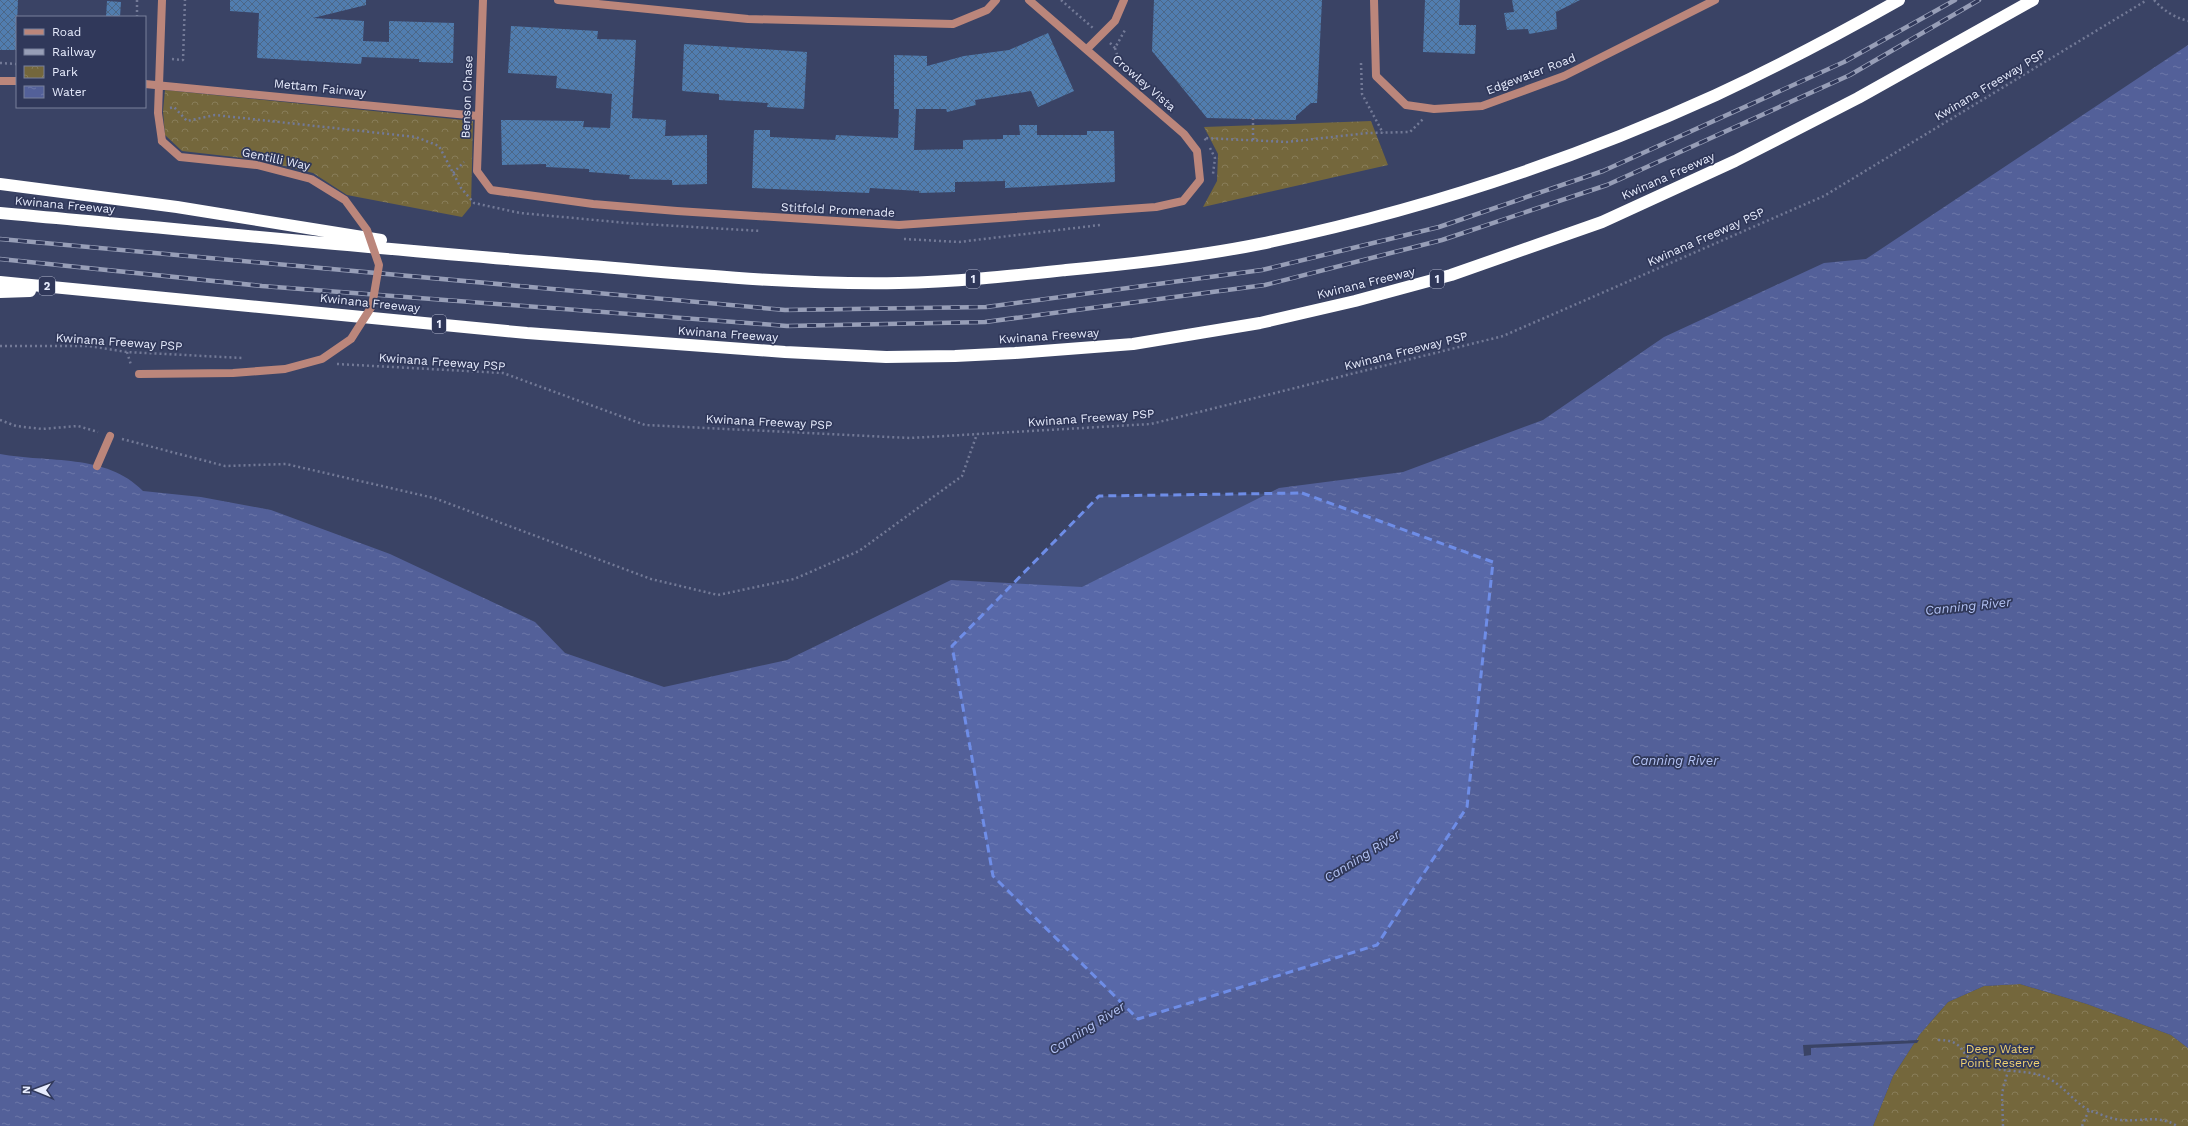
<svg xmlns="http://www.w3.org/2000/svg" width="2188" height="1126" viewBox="0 0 2188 1126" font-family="'Work Sans',sans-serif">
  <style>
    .park { fill: url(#park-crowns) }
    .water { fill: url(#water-ripples) }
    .pier { fill: #3a4365 }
    .building { fill: url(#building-cross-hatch) }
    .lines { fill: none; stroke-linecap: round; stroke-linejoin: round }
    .path { stroke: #737a97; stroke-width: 2.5; stroke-dasharray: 2 3; stroke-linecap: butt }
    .lane { stroke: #bb867b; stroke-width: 8 }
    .street { stroke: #bb867b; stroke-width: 8 }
    .highway { stroke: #fff; stroke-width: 12 }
    .rail-casing { stroke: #979eb7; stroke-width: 4.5 }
    .rail { stroke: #30385a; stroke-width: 3; stroke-dasharray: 9; stroke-linecap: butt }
    .street-bridge { stroke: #bb867b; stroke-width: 8 }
    .marked { fill: #6e8de7; fill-opacity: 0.2; stroke: #6e8de7; stroke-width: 3; stroke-dasharray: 8 5; stroke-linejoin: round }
    .labels { text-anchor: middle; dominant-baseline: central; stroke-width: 3.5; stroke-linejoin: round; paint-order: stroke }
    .shield { fill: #30385a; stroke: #b0b6cc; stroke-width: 1 }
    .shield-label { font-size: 11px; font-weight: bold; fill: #e7ecfd }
    .street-label { font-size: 12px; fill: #e7ecfd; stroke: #30385a }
    .park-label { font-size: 12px; fill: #f1d272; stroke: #30385a }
    .water-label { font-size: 13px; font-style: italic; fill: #b3c2f4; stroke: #30385a }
  </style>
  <defs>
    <pattern id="park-crowns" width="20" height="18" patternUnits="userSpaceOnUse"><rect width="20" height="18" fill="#74673c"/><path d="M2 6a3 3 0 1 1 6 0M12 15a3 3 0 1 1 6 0" fill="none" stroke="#887d59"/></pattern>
    <pattern id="water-ripples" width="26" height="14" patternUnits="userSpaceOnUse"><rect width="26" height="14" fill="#536099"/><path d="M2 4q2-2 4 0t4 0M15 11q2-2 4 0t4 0" fill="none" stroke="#6c77a8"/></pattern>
    <pattern id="building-cross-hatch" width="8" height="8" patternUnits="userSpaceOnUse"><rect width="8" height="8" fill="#517daf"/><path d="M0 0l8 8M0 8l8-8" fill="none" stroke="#4c6787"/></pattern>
  </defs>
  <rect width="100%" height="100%" fill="#3a4365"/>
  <path class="park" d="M 165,90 L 473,121 L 471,206 L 462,217 L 347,195 L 313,173 L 260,160 L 182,151 L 165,135 L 163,111 Z
    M 1371,121 L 1388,165 L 1203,207 L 1217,181 L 1218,154 L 1204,127 Z
    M 2020,984 L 2087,1004 L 2171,1035 L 2188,1048 L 2188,1126 L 1873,1126 L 1893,1076 L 1920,1034 L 1948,1002 L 1984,986 Z"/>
  <path class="water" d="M 2188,45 L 2188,1048 L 2171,1035 L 2087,1004 L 2020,984 L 1984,986 L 1948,1002 L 1920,1034 L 1893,1076 L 1873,1126 L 0,1126 L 0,454 C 48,463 106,453 143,491 L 201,497 L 271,510 L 390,554 L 535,622 L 565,653 L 664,687 L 787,660 L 951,580 L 1082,587 L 1279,488 L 1403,472 L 1543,420 L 1664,337 L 1824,263 L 1866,259 Z"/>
  <path class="pier" d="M 1919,1040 L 1917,1043 L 1811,1048 L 1811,1055 L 1804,1056 L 1803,1045 Z"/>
  <path class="building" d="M 0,0 L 18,0 L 16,50 L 0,50 Z
    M 230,0 L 366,0 L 366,5 L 313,18 L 364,21 L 363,41 L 389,42 L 389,21 L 454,23 L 453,63 L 419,62 L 419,59 L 362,57 L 361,64 L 257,58 L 259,13 L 230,11 Z
    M 1154,0 L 1322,0 L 1317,103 L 1311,103 L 1296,116 L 1296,120 L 1207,118 L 1152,51 Z
    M 1425,0 L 1460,0 L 1459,25 L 1476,25 L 1475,54 L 1423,52 Z
    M 1512,0 L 1580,0 L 1556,12 L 1557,29 L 1529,34 L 1528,29 L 1507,30 L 1504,13 L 1514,12 Z
    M 107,1 L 121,2 L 120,17 L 106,17 Z
    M 511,26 L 598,31 L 597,39 L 636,40 L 632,118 L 666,120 L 665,136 L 707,135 L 707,184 L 672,185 L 672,180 L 629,179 L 630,175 L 589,172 L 589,169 L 546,167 L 546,164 L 502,165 L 501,120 L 584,121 L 583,127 L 610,128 L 612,94 L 556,88 L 557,76 L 508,73 Z
    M 1048,33 L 1074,91 L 1038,107 L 1031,91 L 975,100 L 976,105 L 947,112 L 946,109 L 916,109 L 914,150 L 963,149 L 963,140 L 1003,139 L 1003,135 L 1020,135 L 1019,125 L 1037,125 L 1037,135 L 1087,135 L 1087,131 L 1114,131 L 1115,182 L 1005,188 L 1005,181 L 955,182 L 955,192 L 919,193 L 919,191 L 870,188 L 869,193 L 752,188 L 754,130 L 770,130 L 770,137 L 835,140 L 836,135 L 898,138 L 899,109 L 894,109 L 894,55 L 927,56 L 927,66 L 964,56 L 1009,50 Z
    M 684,44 L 807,52 L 804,109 L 767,107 L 768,103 L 719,100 L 719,94 L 682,91 Z"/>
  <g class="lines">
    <path class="path" d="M 1061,0 L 1093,28
      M 2154,0 C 2164,11 2174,17 2188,21
      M 137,17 L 137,0
      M 1110,43 L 1115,48 L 1125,30
      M 1115,48 L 1119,61
      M 172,59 L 183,60 L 185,0
      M 0,63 L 17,64
      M 1361,63 L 1362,94 L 1383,133
      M 170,108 L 174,107 L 187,121 L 215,115 L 416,137 L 439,146 L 461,188 L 474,203 L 520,213 L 627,223 L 761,231
      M 1253,118 L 1253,142
      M 1206,140 L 1204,138 L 1287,142 L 1368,133 L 1410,132 L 1423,119
      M 1210,148 L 1215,158 L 1213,174
      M 453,173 L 464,162
      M 904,239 L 959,242 L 1100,225
      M 0,346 L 88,346 L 127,352 L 242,358
      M 127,352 L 131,365
      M 337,364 L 503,373 L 645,425 L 910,438 L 1151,424 L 1503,336 L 1824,196 L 2147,0
      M 0,420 L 16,426 L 42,429 L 78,426 L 98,432
      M 122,439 L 225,466 L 286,464 L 434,498 L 651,579 L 718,595 L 794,579 L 859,551 L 962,476 L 977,434
      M 1938,1040 C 1964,1040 1958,1051 1973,1061 C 1977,1063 1983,1064 1987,1066 C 2008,1074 2033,1068 2053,1081 C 2066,1089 2077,1105 2091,1111 C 2100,1114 2111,1119 2121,1120 C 2141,1122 2158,1114 2177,1126
      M 2003,1126 L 2002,1093 L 2008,1071
      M 2082,1126 L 2089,1110"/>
    <path class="lane" d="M 97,466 L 110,436"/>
    <path class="street" d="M 483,0 L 477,171 L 491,190 L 593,204 L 677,211 L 899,225 L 1156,207 L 1183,201 L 1200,180 L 1197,151 L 1184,134 L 1029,0
      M 558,0 L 748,19 L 953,24 L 987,10 L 996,0
      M 1374,0 L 1376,76 L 1406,105 L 1434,109 L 1482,106 L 1564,76 L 1715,0
      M 1087,49 L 1115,21 L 1124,0
      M 0,81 L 17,81
      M 145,84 L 478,116
      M 162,141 L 158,113 L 162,0"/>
    <path class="highway" d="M 0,184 L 177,207 L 381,240
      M 0,213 C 189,230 378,249 567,264 C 677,273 788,285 899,283 C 955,282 1010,276 1066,270 C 1131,264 1196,257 1260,244 C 1416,212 1571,161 1716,95 C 1778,66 1839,34 1899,0
      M 0,282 L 527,333 L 785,352 L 886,357 L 955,356 L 1015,353 L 1133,344 L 1260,323 L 1355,301 L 1451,275 L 1602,222 L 1735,161 L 1858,98 L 2033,0
      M 0,292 L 30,291"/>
    <defs>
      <path id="rail" d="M 0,239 L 785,310 L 986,307 L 1262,270 L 1439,227 L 1603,171 L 1844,62 L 1955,0
        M 0,259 L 262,286 L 787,326 L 985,322 L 1265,285 L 1442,240 L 1607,185 L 1850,75 L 1979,0"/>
    </defs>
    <use href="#rail" class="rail-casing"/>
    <use href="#rail" class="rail"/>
    <path class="street-bridge" d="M 139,374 L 233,373 L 285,369 L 322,359 L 351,339 L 372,306 L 379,265 L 367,230 L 345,200 L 311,179 L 257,165 L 180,157 L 162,141"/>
  </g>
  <path class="marked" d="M 1302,493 L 1493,562 L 1467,807 L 1377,945 L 1138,1019 L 993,876 L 952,646 L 1099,496 Z"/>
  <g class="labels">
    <g class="shield">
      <rect x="966" y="270" width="14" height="18" rx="3"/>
      <rect x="1430" y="270" width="14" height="18" rx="3"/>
      <rect x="39" y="277" width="16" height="18" rx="3"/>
      <rect x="432" y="315" width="14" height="18" rx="3"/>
    </g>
    <g class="shield-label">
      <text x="973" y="279">1</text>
      <text x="1437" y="279">1</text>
      <text x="47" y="286">2</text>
      <text x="439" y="324">1</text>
    </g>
    <g class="street-label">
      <text transform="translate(1531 74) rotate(-21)">Edgewater Road</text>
      <text transform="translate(1144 83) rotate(41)">Crowley Vista</text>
      <text transform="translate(1990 85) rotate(-31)">Kwinana Freeway PSP</text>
      <text transform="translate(320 88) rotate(6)">Mettam Fairway</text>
      <text transform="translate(467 97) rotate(-88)">Benson Chase</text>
      <text transform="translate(276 159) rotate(12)">Gentilli Way</text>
      <text transform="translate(1668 176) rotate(-24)">Kwinana Freeway</text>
      <text transform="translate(65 205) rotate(5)">Kwinana Freeway</text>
      <text transform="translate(838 210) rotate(3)">Stitfold Promenade</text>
      <text transform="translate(1706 237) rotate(-24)">Kwinana Freeway PSP</text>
      <text transform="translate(1366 283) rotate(-14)">Kwinana Freeway</text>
      <text transform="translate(370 303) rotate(6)">Kwinana Freeway</text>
      <text transform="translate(728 334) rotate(4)">Kwinana Freeway</text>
      <text transform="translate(1049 336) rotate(-4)">Kwinana Freeway</text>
      <text transform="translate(119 342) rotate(4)">Kwinana Freeway PSP</text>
      <text transform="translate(1406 351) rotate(-14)">Kwinana Freeway PSP</text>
      <text transform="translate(442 362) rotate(4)">Kwinana Freeway PSP</text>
      <text transform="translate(1091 418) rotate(-4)">Kwinana Freeway PSP</text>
      <text transform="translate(769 422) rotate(3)">Kwinana Freeway PSP</text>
    </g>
    <g class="park-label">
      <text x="2000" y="1049">Deep Water<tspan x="2000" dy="14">Point Reserve</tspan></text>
    </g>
    <g class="water-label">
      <text transform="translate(1968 606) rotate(-6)">Canning River</text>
      <text x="1675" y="760">Canning River</text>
      <text transform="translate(1362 856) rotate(-32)">Canning River</text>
      <text transform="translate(1087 1028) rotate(-32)">Canning River</text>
    </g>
  </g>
  <rect x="16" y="16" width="130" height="92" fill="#30385a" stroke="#79809b"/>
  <rect x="24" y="29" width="20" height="6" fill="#bb867b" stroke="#79809b"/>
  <text x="52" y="36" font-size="12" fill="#e7ecfd">Road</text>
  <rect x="24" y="49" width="20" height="6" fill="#979eb7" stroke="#79809b"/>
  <text x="52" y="56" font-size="12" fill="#e7ecfd">Railway</text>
  <rect x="24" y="66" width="20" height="12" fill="url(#park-crowns)" stroke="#79809b"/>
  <text x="52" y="76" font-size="12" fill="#e7ecfd">Park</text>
  <rect x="24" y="86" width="20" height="12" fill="url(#water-ripples)" stroke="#79809b"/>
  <text x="52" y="96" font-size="12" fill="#e7ecfd">Water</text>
  <g transform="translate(36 1090) rotate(271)" stroke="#30385a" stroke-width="3" paint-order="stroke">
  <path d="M0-3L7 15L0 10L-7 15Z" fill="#e7ecfd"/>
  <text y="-6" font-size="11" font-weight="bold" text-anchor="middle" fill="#e7ecfd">N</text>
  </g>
</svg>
